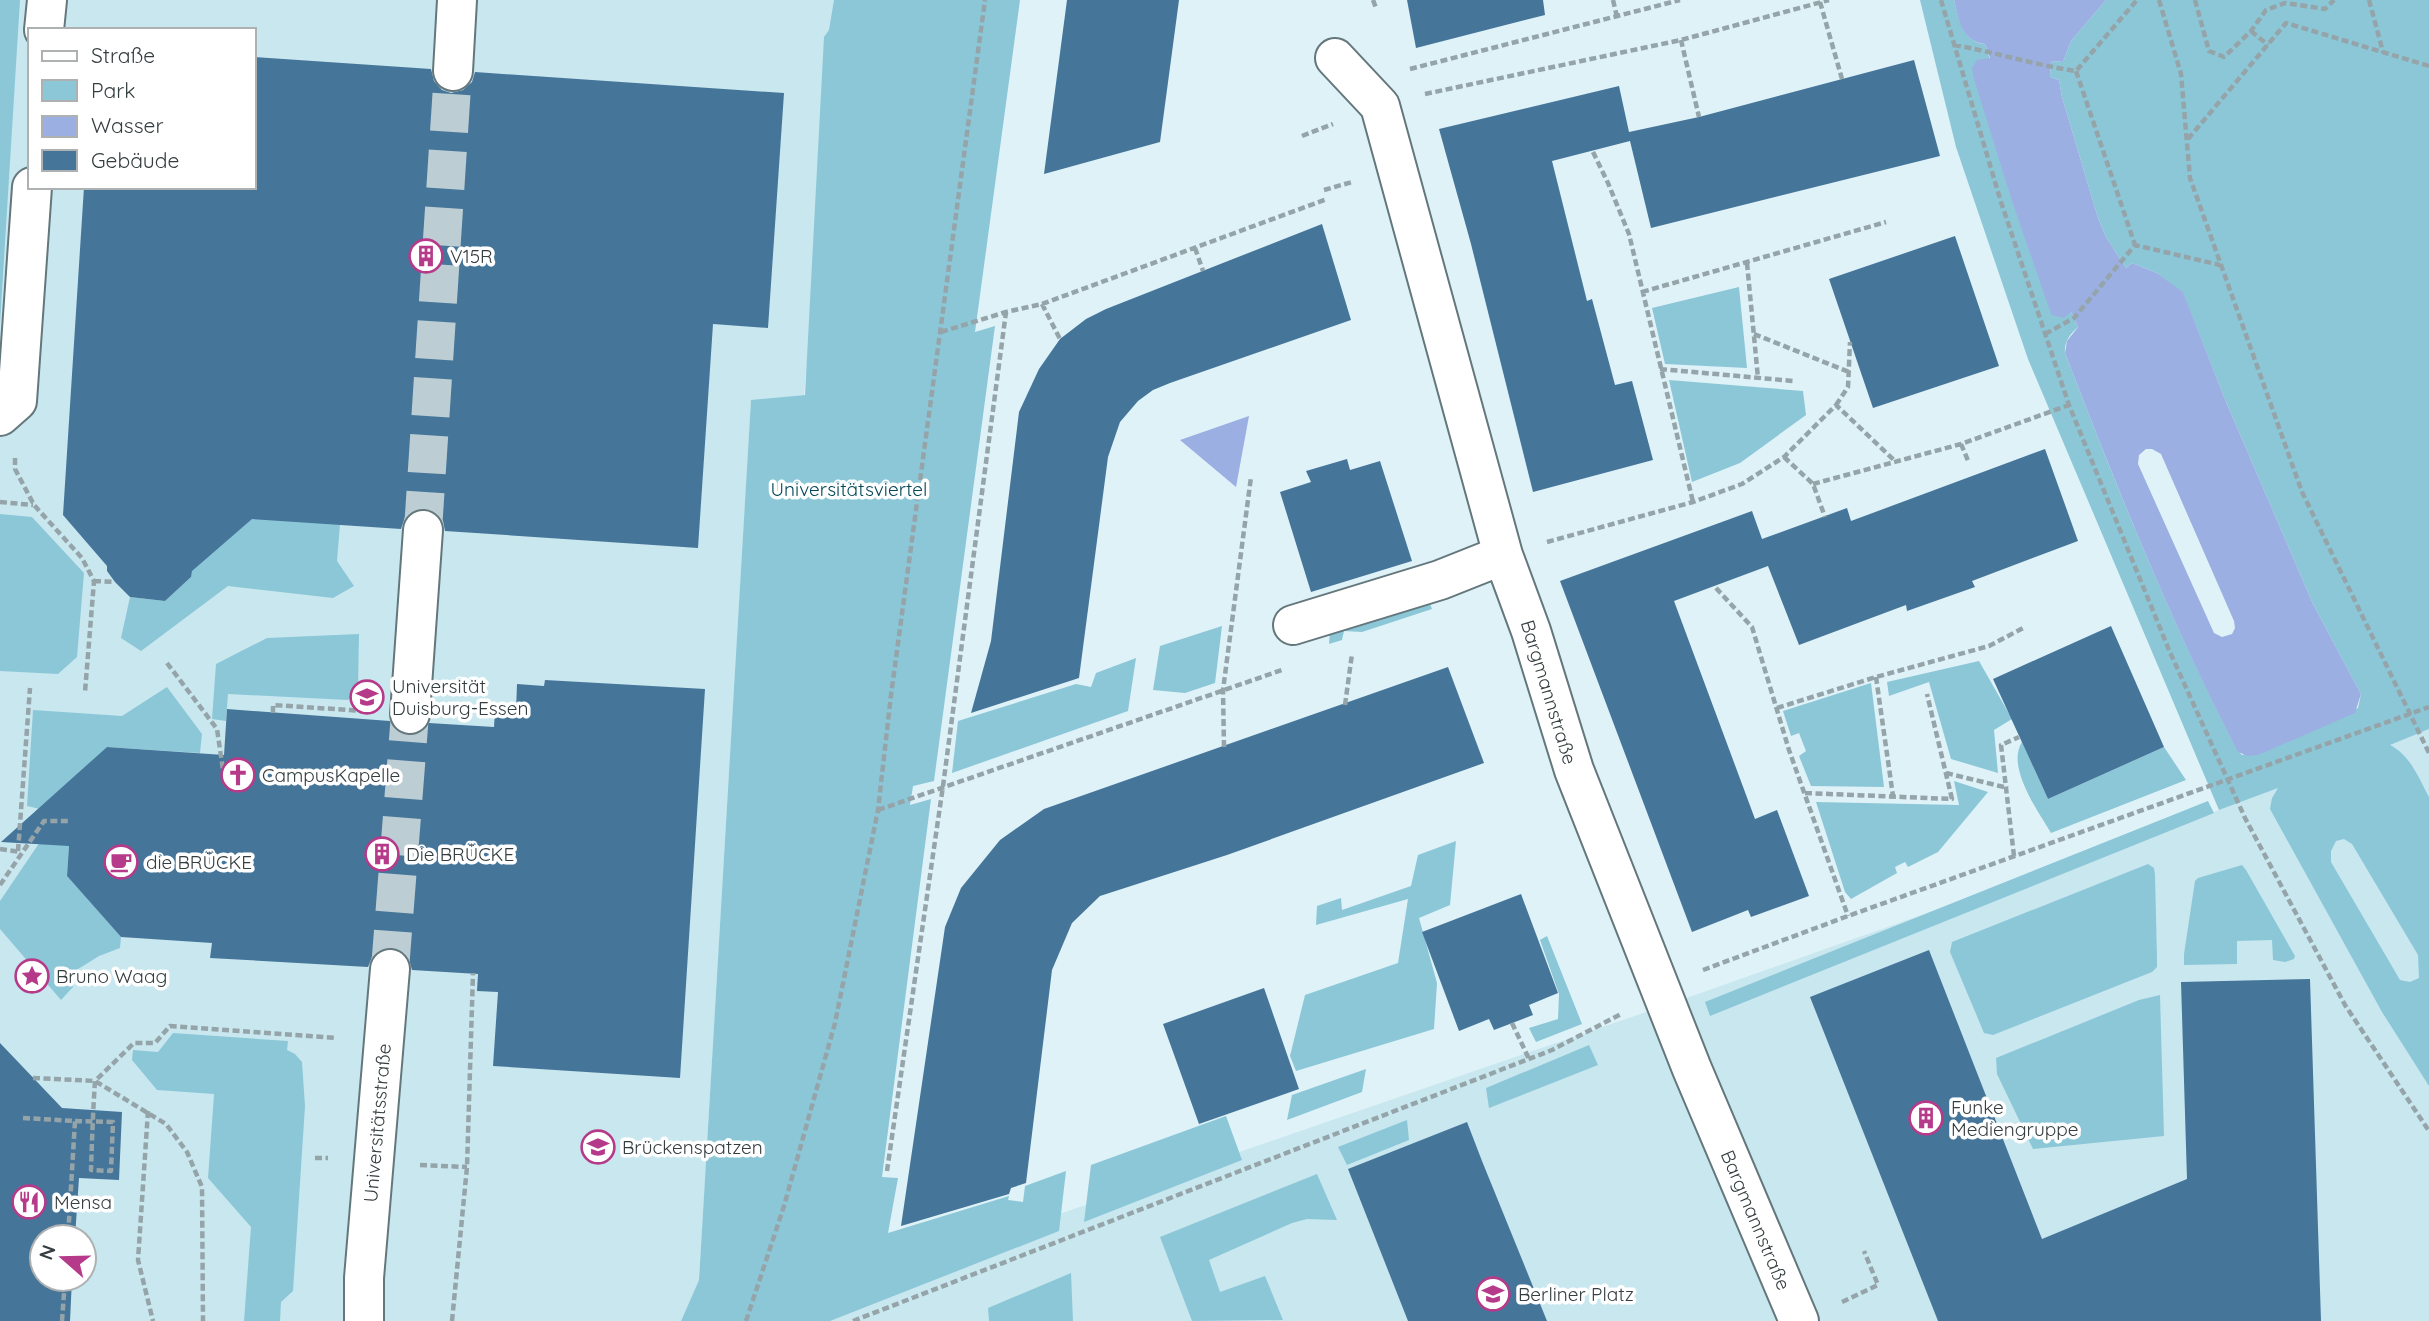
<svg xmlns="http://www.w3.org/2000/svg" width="2429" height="1321" viewBox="0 0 2429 1321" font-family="Quicksand,sans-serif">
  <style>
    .built { fill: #c9e7ef; fill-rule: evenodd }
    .green { fill: #8cc7d8; fill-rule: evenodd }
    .water { fill: #9cafe3; fill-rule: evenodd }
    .building { fill: #46759a }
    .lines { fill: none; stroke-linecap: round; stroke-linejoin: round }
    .minor-tunnel { stroke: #bcced3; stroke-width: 38; stroke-dasharray: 38 19; stroke-linecap: butt }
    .minor-casing { stroke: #64777c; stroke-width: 42 }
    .path { stroke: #95a4a9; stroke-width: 4.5; stroke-dasharray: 7 3.5; stroke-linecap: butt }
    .minor { stroke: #fff; stroke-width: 38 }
    .labels { text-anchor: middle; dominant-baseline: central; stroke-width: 7; stroke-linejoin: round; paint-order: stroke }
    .poi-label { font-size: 19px; fill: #343d3f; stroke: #fff; text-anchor: start }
    .park-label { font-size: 19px; fill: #044756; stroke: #fff }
    .street-label { font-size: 19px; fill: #343d3f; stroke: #fff }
  </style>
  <rect width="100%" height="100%" fill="#def2f8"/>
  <path class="built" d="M 0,0 L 839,0 L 804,395 L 751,401 L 699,1280 L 681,1321 L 0,1321 ZM 30,30 L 254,30 L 254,187 L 30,187 ZM 42,1237 L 84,1237 L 84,1279 L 42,1279 Z
    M 2429,729 L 2429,1321 L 804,1321 L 830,1293 L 1681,1000 L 2219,810 Z"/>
  <path class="green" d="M 0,0 L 20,0 L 0,324 Z
    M 834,0 L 1020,0 L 975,332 L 995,326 L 934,781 L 913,786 L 910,805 L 931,799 L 882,1177 L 898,1178 L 888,1233 L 1009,1196 L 1008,1200 L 1023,1202 L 1025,1186 L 1066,1171 L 1059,1231 L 830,1321 L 681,1321 L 699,1280 L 751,400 L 805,395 L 824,37 L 829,30 Z
    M 1920,0 L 1954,0 C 1959,19 1962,42 1985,44 L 2071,312 L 2078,327 C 2070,334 2064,342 2065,353 C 2117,488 2171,623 2238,751 L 2242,755 L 2358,708 L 2361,694 L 2313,604 L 2224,397 L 2183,293 L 2157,273 L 2132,263 L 2126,268 L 2106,237 L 2098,218 L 2062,97 L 2059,80 L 2050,77 L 2051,61 L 2063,62 L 2071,41 L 2106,0 L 2429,0 L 2429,729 L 2390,745 C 2411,756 2418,777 2429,797 L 2429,1086 L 2382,1012 L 2270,809 L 2272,798 L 2278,788 L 2219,810 L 2028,359 L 1956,147 ZM 2344,839 L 2352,844 L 2418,955 L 2419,978 L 2410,982 L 2400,980 L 2331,862 L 2331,851 L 2336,841 Z
    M 1739,287 L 1747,368 L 1665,364 L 1652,308 Z
    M 1669,380 L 1803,391 L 1806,415 L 1740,463 L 1692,482 Z
    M 0,514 L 32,517 L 84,573 L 77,657 L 58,674 L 0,671 Z
    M 244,518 L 340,524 L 337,561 L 354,586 L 333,598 L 228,586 L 141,651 L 121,638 L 130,597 L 165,601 L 191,577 L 192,553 Z
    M 1429,601 L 1432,609 L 1362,632 L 1344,631 L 1342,640 L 1329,644 L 1330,631 Z
    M 1222,626 L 1215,683 L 1185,693 L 1153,690 L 1160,646 Z
    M 359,634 L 358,692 L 348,700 L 228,694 L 226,721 L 212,719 L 216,664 L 267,638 Z
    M 1136,658 L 1128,711 L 952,773 L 958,721 L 1076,684 L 1091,687 L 1096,673 Z
    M 1979,661 L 2012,719 L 1994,730 L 1998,773 L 1951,759 L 1929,682 L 1889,696 L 1887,682 Z
    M 1871,683 L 1884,787 L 1811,786 L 1799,756 L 1806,751 L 1799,733 L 1791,736 L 1783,711 Z
    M 167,687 L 202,734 L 200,753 L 107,747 L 40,809 L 27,806 L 33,710 L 122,716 Z
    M 2022,742 L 2048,799 L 2164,747 L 2186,780 L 2051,833 C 2038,811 2006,767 2022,742 Z
    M 1954,781 L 1988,792 L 1938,852 L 1908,867 L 1905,862 L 1895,867 L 1897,873 L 1851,899 L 1845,892 L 1816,802 L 1959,805 Z
    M 2208,801 L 2214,813 L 1710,1016 L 1705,1002 Z
    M 48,830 L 70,832 L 67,876 L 121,937 L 120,948 L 99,956 L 75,971 L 73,987 L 61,1000 L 0,929 L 0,901 Z
    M 1456,841 L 1450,905 L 1419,918 L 1437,983 L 1434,1029 L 1296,1071 L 1290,1056 L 1305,995 L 1398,963 L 1408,899 L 1316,925 L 1317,906 L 1341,898 L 1342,910 L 1411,886 L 1418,855 Z
    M 2148,864 L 2154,868 L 2155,875 L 2157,958 L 2157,967 L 2152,972 L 1993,1035 L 1984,1033 L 1950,952 L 1952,942 Z
    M 2242,865 L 2246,870 L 2295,956 L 2294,959 L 2285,962 L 2273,960 L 2272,940 L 2237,941 L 2237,964 L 2184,965 L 2184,954 L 2195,881 L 2198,878 Z
    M 1547,936 L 1582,1024 L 1536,1042 L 1529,1028 L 1558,1019 L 1559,994 L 1540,940 Z
    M 2160,995 L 2164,1136 L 2033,1149 L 1997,1074 L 1996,1058 L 2139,1000 Z
    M 173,1033 L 288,1041 L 287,1050 L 295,1054 L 302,1062 L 305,1106 L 293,1291 L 281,1302 L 280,1321 L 244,1321 L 251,1227 L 208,1178 L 214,1094 L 157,1090 L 132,1060 L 133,1050 L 158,1052 Z
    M 1589,1045 L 1598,1065 L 1489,1108 L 1486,1088 Z
    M 1366,1069 L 1362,1092 L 1287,1120 L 1292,1095 Z
    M 1226,1116 L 1242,1160 L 1084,1222 L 1091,1165 Z
    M 1407,1120 L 1409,1140 L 1347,1165 L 1338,1147 Z
    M 1317,1174 L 1337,1220 L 1307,1219 L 1292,1223 L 1209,1260 L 1220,1292 L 1265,1276 L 1283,1320 L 1192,1321 L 1160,1237 Z
    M 1071,1273 L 1073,1321 L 989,1321 L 988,1308 Z"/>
  <path class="water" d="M 1954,0 L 2106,0 L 2071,41 L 2063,62 L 2051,61 L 2050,77 L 2059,80 L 2062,97 L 2098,218 L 2106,237 L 2126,268 L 2132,263 L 2157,273 L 2183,292 L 2224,397 L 2313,604 L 2361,694 L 2355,713 L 2258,755 L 2248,756 L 2238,752 C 2171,623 2117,488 2065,353 L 2067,341 L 2078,327 L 2071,312 L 2064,318 L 2052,315 L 2050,311 L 2012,201 L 1974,79 L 1972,68 L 1977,60 L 1990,58 L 1985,44 C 1961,41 1959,20 1954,0 ZM 2146,449 L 2152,449 L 2161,454 L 2234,621 L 2235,628 L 2232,634 L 2222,637 L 2214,633 L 2138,464 L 2139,455 Z
    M 1249,416 L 1236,487 L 1180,440 Z"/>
  <path class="building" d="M 1067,0 L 1179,0 L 1160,142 L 1044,174 Z
    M 1407,0 L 1543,0 L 1545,15 L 1416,48 Z
    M 254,57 L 431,69 L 434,81 L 442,90 L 451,93 L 463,90 L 472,82 L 475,72 L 784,93 L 768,328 L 713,324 L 698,548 L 445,531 L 443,521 L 436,512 L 424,508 L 414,510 L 405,517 L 401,529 L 252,519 L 192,571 L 191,577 L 165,601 L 130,597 L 115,582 L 107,571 L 107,566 L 63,515 L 84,187 L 254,187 Z
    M 1914,60 L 1940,156 L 1651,228 L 1630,141 L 1552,161 L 1587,301 L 1592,299 L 1615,385 L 1632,381 L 1653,460 L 1533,492 L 1471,244 L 1439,129 L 1619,86 L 1629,132 L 1699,117 Z
    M 1322,224 L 1351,320 L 1170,383 L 1153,390 L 1138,401 L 1120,422 L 1108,457 L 1079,678 L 971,713 L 991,641 L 1019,412 L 1039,369 L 1060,339 L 1086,319 L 1106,309 Z
    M 1955,236 L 1999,366 L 1873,408 L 1829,279 Z
    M 2045,449 L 2078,541 L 1972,581 L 1975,587 L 1907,611 L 1906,605 L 1799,645 L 1768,566 L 1674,601 L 1755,819 L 1777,810 L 1809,896 L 1751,917 L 1748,910 L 1692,932 L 1560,581 L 1752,511 L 1762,539 L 1847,508 L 1851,521 Z
    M 1347,459 L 1350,470 L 1380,461 L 1412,561 L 1311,592 L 1280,492 L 1311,482 L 1306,471 Z
    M 2111,626 L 2164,747 L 2048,799 L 1993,679 Z
    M 1448,667 L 1484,763 L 1227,855 L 1100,896 L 1072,923 L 1052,970 L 1026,1183 L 1011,1188 L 1009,1194 L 901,1226 L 945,927 L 961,888 L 1000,840 L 1044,809 Z
    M 545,680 L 705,689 L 680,1078 L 493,1066 L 498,992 L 477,991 L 478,974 L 412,970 L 409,959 L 403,951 L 393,947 L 380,950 L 372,957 L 368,967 L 210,958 L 212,943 L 121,937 L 67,876 L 69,846 L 1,842 L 107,747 L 224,755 L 227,709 L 390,721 L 397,732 L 409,736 L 420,733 L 429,723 L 494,727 L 495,710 L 516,712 L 517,684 L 544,686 Z
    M 1521,894 L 1558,993 L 1529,1005 L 1533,1015 L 1494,1030 L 1489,1019 L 1459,1031 L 1422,932 Z
    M 1929,950 L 2042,1239 L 2187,1179 L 2181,982 L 2310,979 L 2321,1321 L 1938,1321 L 1810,997 Z
    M 1264,988 L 1299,1089 L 1199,1124 L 1163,1024 Z
    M 0,1043 L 62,1108 L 122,1112 L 119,1180 L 79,1178 L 75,1237 L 42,1237 L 42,1279 L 72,1279 L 70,1321 L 0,1321 Z
    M 1467,1122 L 1482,1161 L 1547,1321 L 1408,1321 L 1348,1169 Z"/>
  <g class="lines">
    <path class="minor-tunnel" d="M 423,530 L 453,71
      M 390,969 L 410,714"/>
    <defs>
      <path id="minor" d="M 44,30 L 47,0
        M 1335,58 L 1380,106 L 1503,555 L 1531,631 L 1574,770 L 1692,1069 L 1799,1321
        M 453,71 L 457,0
        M 0,416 L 17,401 L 32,187
        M 1293,625 L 1440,580 L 1503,555
        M 410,714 L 423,530
        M 364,1321 L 364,1278 L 390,969"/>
    </defs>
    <use href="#minor" class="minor-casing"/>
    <path class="path" d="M 1373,0 L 1376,8
      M 1613,0 L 1617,17
      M 1941,0 L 2001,202 L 2069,405 L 2169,650 L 2245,818 L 2345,1005 L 2429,1131
      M 2159,0 L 2181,74 L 2190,178 L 2302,492 L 2429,753
      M 2195,0 L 2209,51 L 2224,57 L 2251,31 L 2266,10 L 2285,3 L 2325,9 L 2334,0
      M 2369,0 L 2383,52
      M 1820,2 L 1842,79
      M 2251,31 L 2268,45
      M 1681,40 L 1699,117
      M 1954,45 C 1995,52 2034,65 2076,71 L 2137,0
      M 1410,69 L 1680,0
      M 2076,71 L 2135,245
      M 1425,94 L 1681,40 L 1829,0
      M 1302,136 L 1333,124
      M 2188,139 L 2286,23 L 2429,66
      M 1593,152 L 1608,183 L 1629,234 L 1693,502
      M 1324,190 L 1352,182
      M 1195,248 L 1203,271
      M 1747,263 L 1758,378
      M 1642,292 L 1886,222
      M 1042,304 L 1060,339
      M 941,332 L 1006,312 L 1042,304 L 1327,199
      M 1754,334 L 1849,372
      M 2045,334 L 2074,318 L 2135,245 L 2220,265
      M 1660,369 L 1793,381
      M 1836,405 L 1848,387 L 1850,342
      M 1961,444 L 1969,463
      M 1784,457 L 1813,484 L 1825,517
      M 15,458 L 15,469 L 34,505 L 82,558 L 94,581 L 85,692
      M 1813,484 L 1961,444 L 2069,405
      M 0,502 L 33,505
      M 1547,542 L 1693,502 L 1742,484 L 1784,457 L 1836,405 L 1895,461
      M 94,581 L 115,582
      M 1716,588 L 1752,627 L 1789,750 L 1848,916
      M 167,663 L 217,729 L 223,770
      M 1876,677 L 1893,796
      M 1345,705 L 1352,654
      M 1777,708 L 1876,677 L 1989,646 L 2025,627
      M 273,713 L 273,705 L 364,711
      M 1224,747 L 1223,690 L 1251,477
      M 1946,773 L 2008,788
      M 1805,793 L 1952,799 L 1927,694
      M 878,810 L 1282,670
      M 0,849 L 20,852
      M 18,851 L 30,688
      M 2014,856 L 2001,745 L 2019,737
      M 0,885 L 44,821 L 70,821
      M 1703,970 L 1848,916 L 2429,707
      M 1512,1023 L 1529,1059
      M 33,1078 L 95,1081 L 166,1124 L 187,1152 L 202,1187 L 203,1321
      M 148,1111 L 138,1260 L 153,1321
      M 23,1118 L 75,1121 L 68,1237
      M 75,1121 L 113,1122 L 111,1171 L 91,1170 C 92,1140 93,1111 95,1081 L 134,1043 L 155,1043 L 170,1026 L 337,1038
      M 315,1158 L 328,1158
      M 420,1165 L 467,1167
      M 887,1171 L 943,786 L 1006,312
      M 1842,1302 L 1878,1285 L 1864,1251
      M 62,1321 L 65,1279
      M 452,1321 L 467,1167 L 473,973
      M 746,1321 L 784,1206 L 835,1023 L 878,810 L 891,695 L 985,0
      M 853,1321 L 1552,1050 L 1621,1014"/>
    <use href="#minor" class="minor"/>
  </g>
  <defs>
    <symbol id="building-ring" viewBox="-11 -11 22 22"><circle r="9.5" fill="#fff" stroke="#b63a8a" stroke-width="1.5"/><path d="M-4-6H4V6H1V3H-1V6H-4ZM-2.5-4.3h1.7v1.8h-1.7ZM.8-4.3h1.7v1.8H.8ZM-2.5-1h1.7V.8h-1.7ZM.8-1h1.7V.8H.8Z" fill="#b63a8a"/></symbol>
    <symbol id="university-ring" viewBox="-11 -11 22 22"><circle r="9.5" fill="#fff" stroke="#b63a8a" stroke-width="1.5"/><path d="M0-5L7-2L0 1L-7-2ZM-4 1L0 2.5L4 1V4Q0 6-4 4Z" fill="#b63a8a"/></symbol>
    <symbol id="church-ring" viewBox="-11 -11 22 22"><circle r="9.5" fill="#fff" stroke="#b63a8a" stroke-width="1.5"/><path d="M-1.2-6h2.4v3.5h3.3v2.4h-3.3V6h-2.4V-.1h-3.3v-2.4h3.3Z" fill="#b63a8a"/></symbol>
    <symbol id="cafe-ring" viewBox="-11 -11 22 22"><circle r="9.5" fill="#fff" stroke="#b63a8a" stroke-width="1.5"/><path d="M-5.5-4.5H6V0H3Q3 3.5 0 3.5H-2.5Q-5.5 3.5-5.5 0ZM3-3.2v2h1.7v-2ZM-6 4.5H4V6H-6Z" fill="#b63a8a"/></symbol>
    <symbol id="sight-ring" viewBox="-11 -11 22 22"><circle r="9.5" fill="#fff" stroke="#b63a8a" stroke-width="1.5"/><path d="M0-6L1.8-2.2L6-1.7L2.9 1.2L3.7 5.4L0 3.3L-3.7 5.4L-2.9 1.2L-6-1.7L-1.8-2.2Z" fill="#b63a8a"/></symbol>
    <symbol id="school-ring" viewBox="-11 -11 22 22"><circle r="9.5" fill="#fff" stroke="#b63a8a" stroke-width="1.5"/><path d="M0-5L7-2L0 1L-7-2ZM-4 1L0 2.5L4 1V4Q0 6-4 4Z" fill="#b63a8a"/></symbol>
    <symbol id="restaurant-ring" viewBox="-11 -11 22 22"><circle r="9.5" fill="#fff" stroke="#b63a8a" stroke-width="1.5"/><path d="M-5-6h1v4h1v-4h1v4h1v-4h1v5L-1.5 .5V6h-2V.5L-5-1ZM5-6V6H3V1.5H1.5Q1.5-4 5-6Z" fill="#b63a8a"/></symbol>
  </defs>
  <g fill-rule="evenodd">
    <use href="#building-ring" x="407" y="237" width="38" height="38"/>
    <use href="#university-ring" x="348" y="678" width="38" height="38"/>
    <use href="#church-ring" x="219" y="756" width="38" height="38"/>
    <use href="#building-ring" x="363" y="835" width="38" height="38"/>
    <use href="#cafe-ring" x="102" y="843" width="38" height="38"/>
    <use href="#sight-ring" x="13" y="957" width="38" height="38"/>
    <use href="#building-ring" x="1907" y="1099" width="38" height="38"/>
    <use href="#school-ring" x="579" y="1128" width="38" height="38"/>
    <use href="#restaurant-ring" x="10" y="1183" width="38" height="38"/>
    <use href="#school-ring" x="1474" y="1275" width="38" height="38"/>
  </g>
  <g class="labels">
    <g class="poi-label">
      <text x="450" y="256">V15R</text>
      <text x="392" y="686">Universität<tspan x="392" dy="22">Duisburg-Essen</tspan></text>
      <text x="262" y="775">CampusKapelle</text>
      <text x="406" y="854">Die BRÜCKE</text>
      <text x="146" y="862">die BRÜCKE</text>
      <text x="56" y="976">Bruno Waag</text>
      <text x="1951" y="1107">Funke<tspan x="1951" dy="22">Mediengruppe</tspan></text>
      <text x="622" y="1147">Brückenspatzen</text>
      <text x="54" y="1202">Mensa</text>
      <text x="1518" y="1294">Berliner Platz</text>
    </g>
    <g class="park-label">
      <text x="849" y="489">Universitätsviertel</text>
    </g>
    <g class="street-label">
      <text transform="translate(1549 692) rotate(73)">Bargmannstraße</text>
      <text transform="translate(377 1123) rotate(-85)">Universitätsstraße</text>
      <text transform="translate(1756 1220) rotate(67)">Bargmannstraße</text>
    </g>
  </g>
  <rect x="28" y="28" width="228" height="161" fill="#ffffff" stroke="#aeb1b2" stroke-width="2"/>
  <rect x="42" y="51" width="35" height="10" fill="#ffffff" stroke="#aeb1b2" stroke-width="2"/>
  <text x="91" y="63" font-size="21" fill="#343d3f">Straße</text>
  <rect x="42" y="80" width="35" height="21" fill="#8cc7d8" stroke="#aeb1b2" stroke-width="2"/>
  <text x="91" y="98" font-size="21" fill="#343d3f">Park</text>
  <rect x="42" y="116" width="35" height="21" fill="#9cafe3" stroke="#aeb1b2" stroke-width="2"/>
  <text x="91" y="133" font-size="21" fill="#343d3f">Wasser</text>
  <rect x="42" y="150" width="35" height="21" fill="#46759a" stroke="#aeb1b2" stroke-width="2"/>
  <text x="91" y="168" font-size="21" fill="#343d3f">Gebäude</text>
  <g transform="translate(63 1258) rotate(290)"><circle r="33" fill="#ffffff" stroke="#aeb1b2" stroke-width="2"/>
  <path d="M0-5L12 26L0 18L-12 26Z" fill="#b63a8a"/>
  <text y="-10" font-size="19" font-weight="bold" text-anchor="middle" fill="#343d3f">N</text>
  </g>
</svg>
